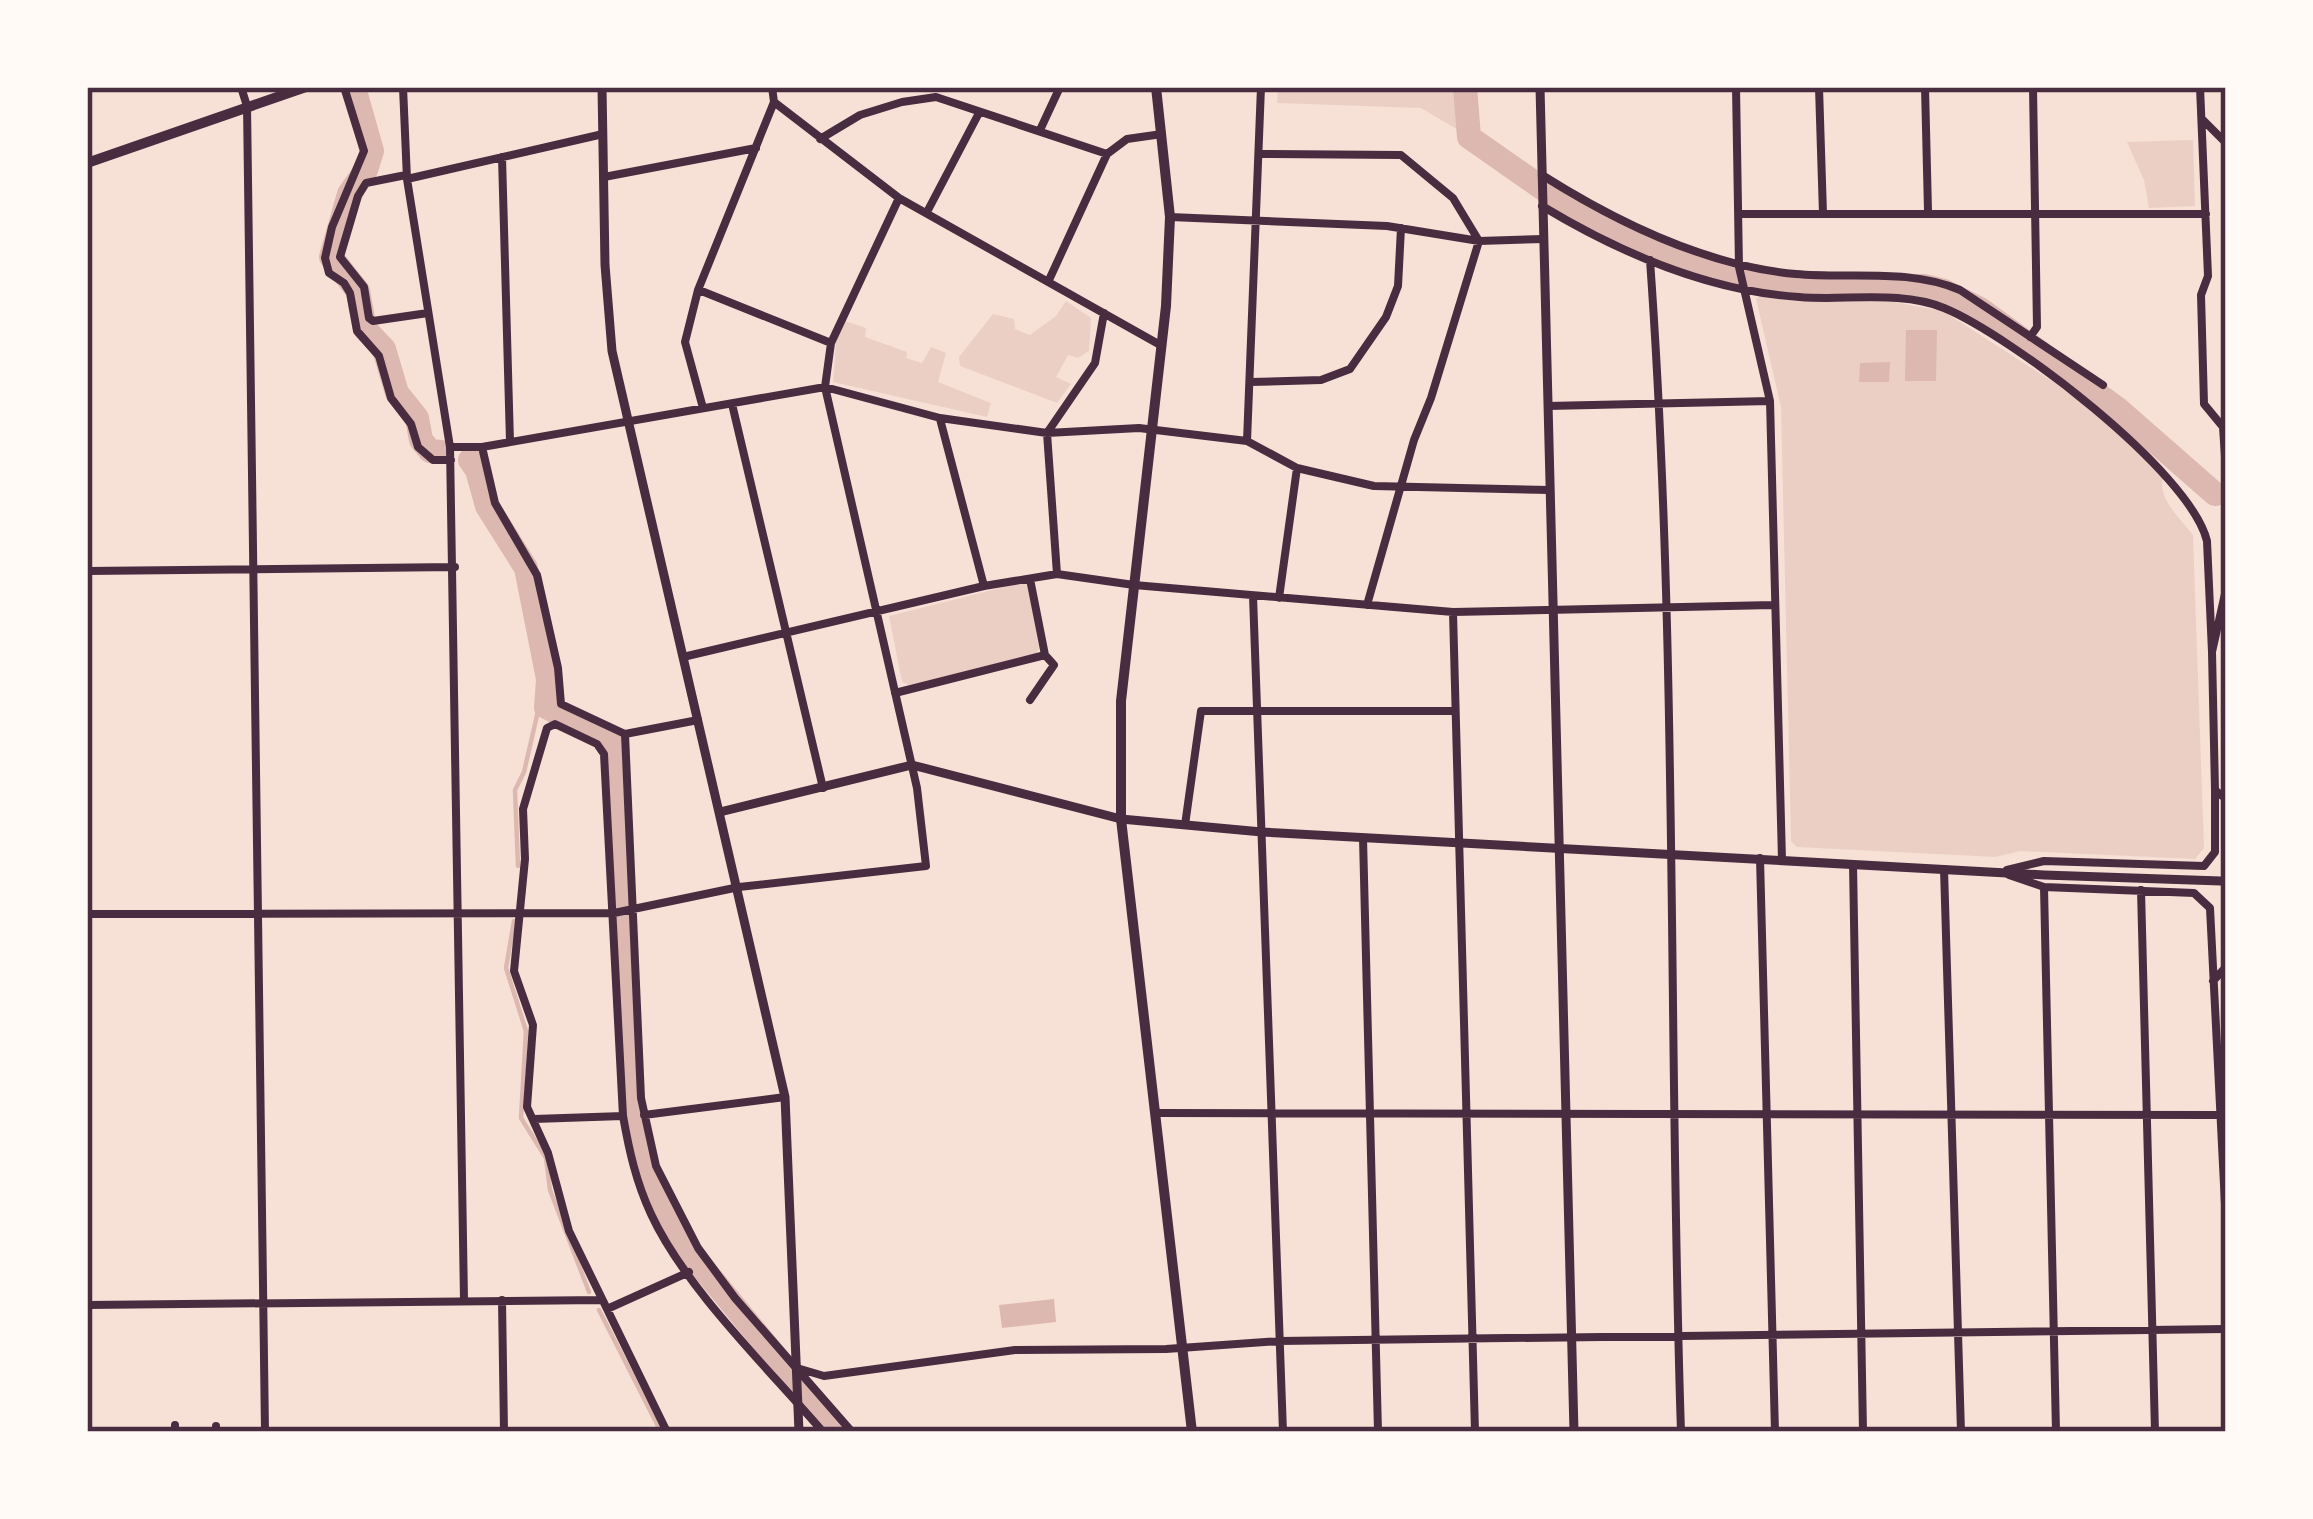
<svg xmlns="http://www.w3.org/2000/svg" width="2313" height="1519" viewBox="0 0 2313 1519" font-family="'Golos Text',sans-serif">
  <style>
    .green { fill: #ebcfc5 }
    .water { fill: #dcb8b0 }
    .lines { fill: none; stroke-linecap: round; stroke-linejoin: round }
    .stream { stroke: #dcb8b0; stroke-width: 4.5 }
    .river { stroke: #dcb8b0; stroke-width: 24 }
    .minor { stroke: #4a2c40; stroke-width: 8 }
    .tertiary { stroke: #4a2c40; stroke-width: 9 }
    .secondary { stroke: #4a2c40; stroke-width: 10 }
    .primary { stroke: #4a2c40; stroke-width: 10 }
    .neatline { fill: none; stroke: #4a2c40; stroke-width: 4.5 }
  </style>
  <rect width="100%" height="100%" fill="#f7e1d7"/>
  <path class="green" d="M 1278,87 L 1458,87 L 1460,131 L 1421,108 L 1277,103 Z
    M 2193,140 L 2195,206 L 2149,208 L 2144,180 L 2127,142 Z
    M 1760,296 L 1802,302 L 1894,302 L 1943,311 L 2097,410 L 2163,478 C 2158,500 2180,518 2193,535 L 2204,848 L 2195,859 L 2020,851 L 1995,857 L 1797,847 L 1791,841 L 1781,407 L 1756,299 Z
    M 1066,301 L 1091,318 L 1089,351 L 1078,358 L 1068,355 L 1056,377 L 1071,384 L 1057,403 L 960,366 L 959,357 L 993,314 L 1014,319 L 1015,329 L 1030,335 L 1056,316 Z
    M 845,321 L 866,328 L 865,337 L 907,352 L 906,358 L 922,363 L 931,347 L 946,353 L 938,382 L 991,403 L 987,417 L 833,382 L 836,341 Z
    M 1024,582 L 1028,585 L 1039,649 L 1035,655 L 909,685 L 902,682 L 889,616 Z"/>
  <path class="water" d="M 1906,330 L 1937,330 L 1936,381 L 1905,381 Z
    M 1890,362 L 1889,382 L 1859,382 L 1860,363 Z
    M 1054,1299 L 1056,1322 L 1002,1328 L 999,1305 Z"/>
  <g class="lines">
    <path class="stream" d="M 518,866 L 515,790 L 524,772 L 538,711 L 546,707
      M 514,921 L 506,968 L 526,1031 L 521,1118 L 546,1158 L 550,1190 L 589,1292
      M 599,1310 L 661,1432"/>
    <path class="river" d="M 1465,87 L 1469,137 L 1592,223 L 1733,276 L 1774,285 L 1924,286 L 1944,291 L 1980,309 L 2118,409 L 2215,494
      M 357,98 L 372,151 L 366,170 L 349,194 L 331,257 L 358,291 L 365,329 L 384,349 L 397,393 L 417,418 L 421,440 L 430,451 L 441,452
      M 470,460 L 477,470 L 487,506 L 526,568 L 548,679 L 546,707 L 613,740 L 632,1106 L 644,1166 L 678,1238 L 838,1432"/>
    <path class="minor" d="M 241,87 L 247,106 L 265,1432
      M 344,87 L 364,151 L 332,227 L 325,258 L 329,273 L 344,283 L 350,293 L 357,331 L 379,356 L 391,398 L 411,424 L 418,447 L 433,460 L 451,460
      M 403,87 L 407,179 L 450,447 L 482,447 L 495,503 L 537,575 L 558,668 L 561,704 L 625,734 L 641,1098 L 656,1166 L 698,1248 L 735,1298 L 852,1432
      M 1736,87 L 1739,267 L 1770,401 L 1782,860
      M 1819,87 L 1823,214
      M 1925,87 L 1928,211
      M 2200,87 L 2208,276 L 2201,295 L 2204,404 L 2223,427 L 2226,471
      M 774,102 L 899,198 L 1162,346
      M 2202,119 L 2226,143
      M 1040,130 L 1060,87
      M 820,139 L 860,115 L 902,102 L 936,97 L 1107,154
      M 1259,154 L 1401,155 L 1453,198 L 1479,241 L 1431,398 L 1414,440 L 1367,605
      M 502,157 L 510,442
      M 406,175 L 366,183 L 358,196 L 340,257 L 364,287 L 369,318 L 373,321 L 428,313
      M 1542,175 C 1618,223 1706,266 1796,274 C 1851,279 1908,268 1960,290 L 2103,385
      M 604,177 L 756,148
      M 407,179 L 603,134
      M 1542,206 C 1620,253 1707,291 1799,297 C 1845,301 1900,290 1944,308 C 2010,335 2190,471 2207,541 L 2212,652
      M 927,212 L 979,113
      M 1739,214 L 2206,214
      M 1170,217 L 1387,226 L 1479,241 L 1544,239
      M 1650,260 C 1678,650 1668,1041 1681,1432
      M 1049,280 L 1107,154 L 1127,139 L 1162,134
      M 699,290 L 831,343
      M 2030,337 L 2037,327 L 2033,87
      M 1250,382 L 1321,380 L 1350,369 L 1386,317 L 1398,286 L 1401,228
      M 732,404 L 823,788
      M 1548,406 L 1770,401
      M 703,408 L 685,342 L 698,290 L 774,102 L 772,87
      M 940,419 L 984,586
      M 1247,441 L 1261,87
      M 450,447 L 464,1300
      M 482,447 L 825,387 L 940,418 L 1047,433 L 1139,428 L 1247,441 L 1297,468 L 1374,486 L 1550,490
      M 87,571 L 455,567
      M 1057,574 L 1047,433 L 1095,363 L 1104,313
      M 2226,589 L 2212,652 L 2215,790 L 2226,799
      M 1253,596 L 1283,1432
      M 1279,598 L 1297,468
      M 1453,612 L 1475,1432
      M 683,657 L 984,586 L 1057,574 L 1134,585 L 1453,612 L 1773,605
      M 895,693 L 1045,655 L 1030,579
      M 1030,700 L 1054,665 L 1045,655
      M 625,734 L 698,720
      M 1185,825 L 1201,711 L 1455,711
      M 1363,838 L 1378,1432
      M 1760,858 L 1775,1432
      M 1853,864 L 1863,1432
      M 1944,869 L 1961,1432
      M 2007,870 L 2044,861 L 2204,866 L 2215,852 L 2215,790
      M 2009,875 L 2044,887 L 2194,893 L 2210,908 L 2226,1224
      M 2044,887 L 2056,1432
      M 2141,890 L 2155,1432
      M 87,914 L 614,913 L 739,887 L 926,866 L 917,788 L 825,387 L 831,343 L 899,198
      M 2213,981 L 2226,967
      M 1158,1113 L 2219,1115
      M 644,1115 L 785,1097
      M 534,1119 L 623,1116
      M 502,1300 L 504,1432
      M 87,1305 L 601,1300
      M 607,1309 L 689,1272
      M 797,1368 L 824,1376 L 1015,1350 L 1166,1349 L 1279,1341 L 2226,1329
      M 175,1425 L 175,1432
      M 216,1426 L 216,1432
      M 667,1432 L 569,1231 L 548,1153 L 527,1107 L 533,1025 L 514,971 L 525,859 L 523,809 L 547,728 L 555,724 L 597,744 L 604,754 L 623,1116 C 629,1150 636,1182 651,1214 C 685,1288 769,1369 823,1432"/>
    <path class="tertiary" d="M 602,87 L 605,265 L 612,351 L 785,1097 L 799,1432
      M 1540,87 L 1574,1432
      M 720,812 L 912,765 L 1121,819 L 1262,832 L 2044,875 L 2221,881"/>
    <path class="secondary" d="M 87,163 L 306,87"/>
    <path class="primary" d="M 1156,87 L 1170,217 L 1166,306 L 1121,701 L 1121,819 L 1192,1432"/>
  </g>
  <rect width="2313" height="1519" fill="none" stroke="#fffaf5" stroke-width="180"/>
  <rect x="90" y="90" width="2133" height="1339" class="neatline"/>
</svg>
